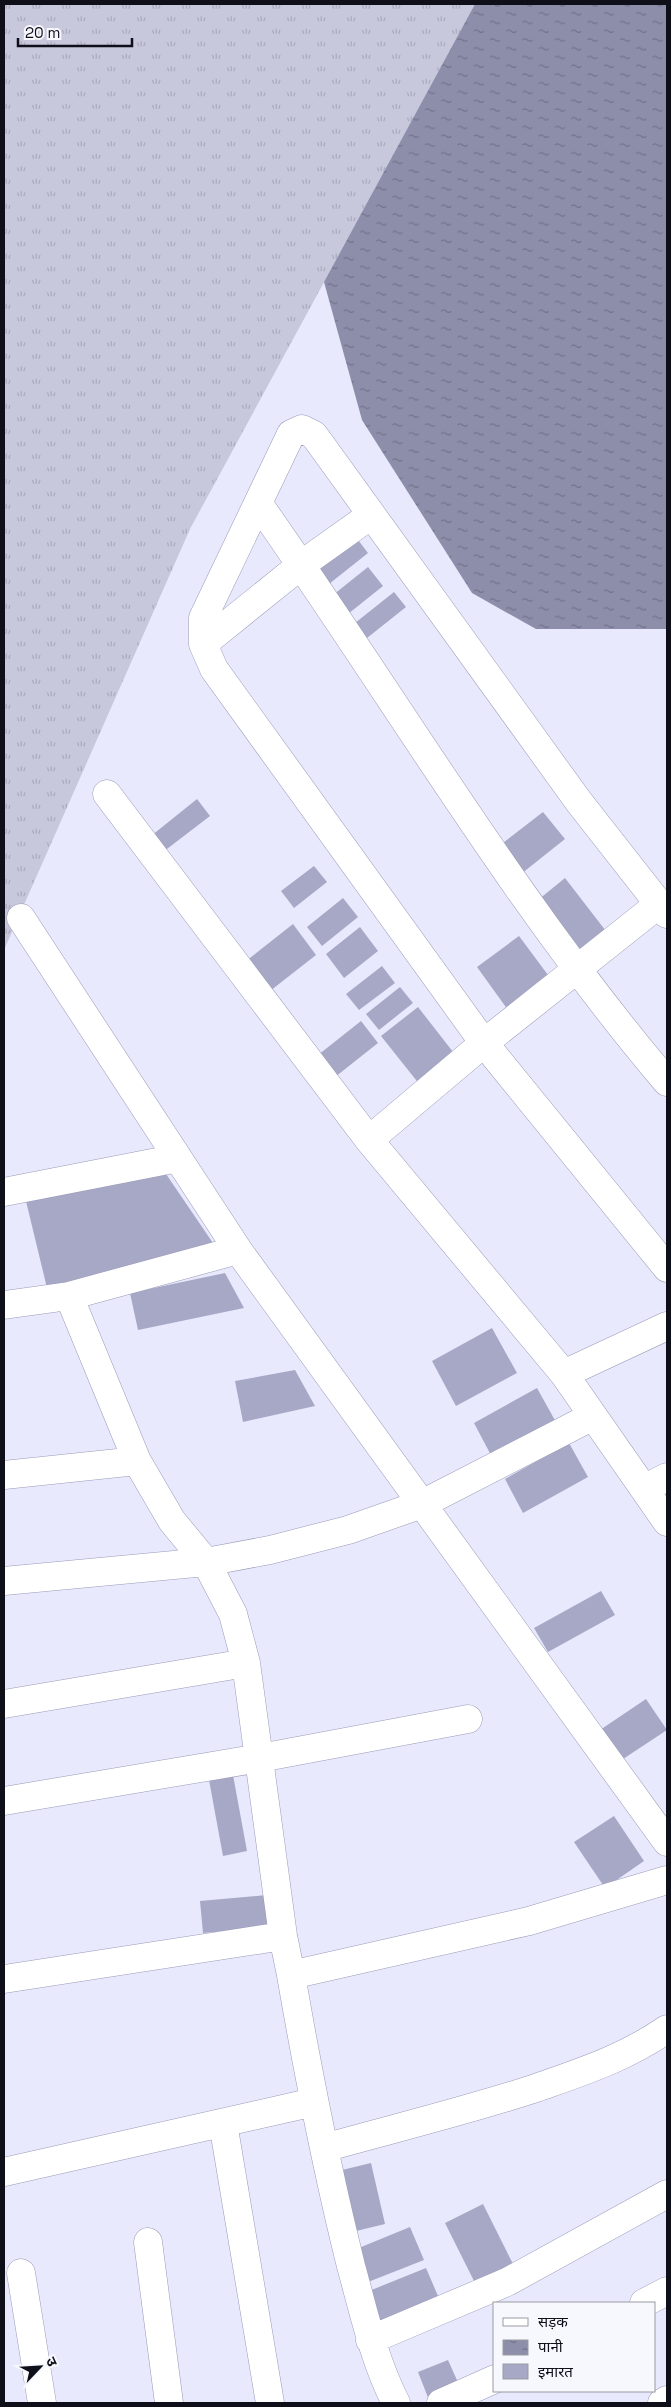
<svg xmlns="http://www.w3.org/2000/svg" width="671" height="2407" viewBox="0 0 671 2407" font-family="'Space Grotesk','Noto Sans Devanagari',sans-serif">
  <style>
    .grass { fill: url(#grass-tufts) }
    .water { fill: url(#water-ripples) }
    .building { fill: #a7a8c6 }
    .lines { fill: none; stroke-linecap: round; stroke-linejoin: round }
    .minor-casing { stroke: #9a9bb8; stroke-width: 29 }
    .minor { stroke: #fff; stroke-width: 28 }
  </style>
  <defs>
    <pattern id="grass-tufts" width="24" height="20" patternUnits="userSpaceOnUse" patternTransform="scale(1.25)"><rect width="24" height="20" fill="#c7c8dc"/><path d="M3 7l-1-3M5 7V3M7 7l1-3M15 17l-1-3M17 17v-4M19 17l1-3" fill="none" stroke="#aaabbc"/></pattern>
    <pattern id="water-ripples" width="26" height="14" patternUnits="userSpaceOnUse" patternTransform="scale(1.25)"><rect width="26" height="14" fill="#8d8eaa"/><path d="M2 4q2-2 4 0t4 0M15 11q2-2 4 0t4 0" fill="none" stroke="#72728a"/></pattern>
  </defs>
  <rect width="100%" height="100%" fill="#e8e9fd"/>
  <path class="grass" d="M 4,4 L 475,4 L 190,529 L 4,950 Z"/>
  <path class="water" d="M 475,4 L 667,4 L 667,629 L 536,629 L 472,593 L 362,420 L 324,282 Z"/>
  <path class="building" d="M 355,536 L 368,553 L 324,588 L 311,571 Z
    M 368,567 L 383,586 L 348,614 L 333,595 Z
    M 394,592 L 406,607 L 367,638 L 355,623 Z
    M 197,799 L 210,816 L 163,852 L 151,836 Z
    M 543,812 L 565,839 L 521,874 L 499,846 Z
    M 314,866 L 327,882 L 294,908 L 281,891 Z
    M 565,878 L 609,935 L 583,956 L 538,900 Z
    M 343,898 L 358,917 L 322,946 L 307,927 Z
    M 293,924 L 316,955 L 270,991 L 246,961 Z
    M 360,927 L 378,951 L 344,978 L 326,954 Z
    M 519,936 L 551,979 L 508,1010 L 477,967 Z
    M 382,966 L 395,983 L 359,1010 L 346,994 Z
    M 400,987 L 413,1003 L 379,1030 L 366,1014 Z
    M 418,1007 L 457,1057 L 420,1085 L 381,1036 Z
    M 361,1021 L 378,1043 L 330,1081 L 313,1059 Z
    M 164,1171 L 217,1249 L 47,1288 L 25,1197 Z
    M 225,1273 L 244,1308 L 138,1330 L 130,1293 Z
    M 492,1328 L 517,1373 L 456,1406 L 432,1361 Z
    M 295,1370 L 315,1406 L 243,1422 L 235,1381 Z
    M 537,1388 L 557,1424 L 493,1459 L 474,1423 Z
    M 569,1443 L 588,1477 L 523,1513 L 505,1479 Z
    M 601,1591 L 615,1615 L 548,1652 L 534,1628 Z
    M 646,1699 L 667,1730 L 620,1761 L 600,1730 Z
    M 233,1775 L 247,1851 L 223,1856 L 209,1780 Z
    M 614,1816 L 644,1861 L 605,1888 L 574,1842 Z
    M 267,1895 L 270,1927 L 203,1933 L 200,1901 Z
    M 371,2163 L 385,2224 L 352,2232 L 338,2171 Z
    M 483,2204 L 517,2272 L 479,2291 L 445,2223 Z
    M 410,2227 L 424,2260 L 363,2284 L 349,2252 Z
    M 426,2268 L 441,2303 L 379,2328 L 364,2293 Z
    M 448,2360 L 460,2387 L 429,2400 L 418,2372 Z"/>
  <g class="lines">
    <defs>
      <path id="minor" d="M 258,503 C 394,696 514,902 667,1082
        M 203,644 L 301,565 L 371,515
        M 107,794 L 369,1140
        M 659,904 L 579,802 L 314,435 L 302,429 L 291,434 L 203,618 L 203,644 L 214,669 L 484,1043 L 667,1268
        M 667,914 L 659,904 L 484,1043 L 369,1140 L 564,1374 L 667,1522
        M 21,918 L 238,1250 L 667,1842
        M 4,1192 L 178,1158
        M 238,1250 L 69,1296 L 137,1461 L 172,1521 L 206,1562 L 233,1614 L 246,1663 L 283,1936 L 291,1975
        M 4,1305 L 69,1296
        M 564,1374 L 667,1326
        M 4,1475 L 137,1461
        M 644,1489 L 667,1477
        M 4,1581 L 206,1562 L 270,1550 L 348,1530 L 422,1504 L 593,1416
        M 4,1704 L 246,1663
        M 4,1801 L 260,1758 L 468,1719
        M 4,1979 L 283,1936
        M 223,2123 L 270,2403
        M 324,2148 C 395,2128 466,2111 536,2088 C 584,2071 625,2058 667,2029
        M 4,2172 L 314,2102
        M 148,2242 L 169,2403
        M 21,2273 L 42,2403
        M 644,2303 L 667,2291
        M 370,2340 L 507,2282 L 667,2194
        M 396,2403 C 374,2360 364,2313 351,2266 C 327,2170 308,2073 291,1975 L 529,1921 L 667,1880
        M 441,2403 L 495,2379
        M 662,2403 L 667,2400"/>
    </defs>
    <use href="#minor" class="minor-casing"/>
    <use href="#minor" class="minor"/>
  </g>
  <rect width="671" height="2407" fill="none" stroke="#0f0f19" stroke-width="10"/>
  <rect x="493" y="2302" width="162" height="90" fill="#f7f8fe" stroke="#9a9ba2"/>
  <rect x="503" y="2318" width="25" height="8" fill="#ffffff" stroke="#9a9ba2"/>
  <text x="538" y="2327" font-size="15" fill="#0f0f19">सड़क</text>
  <rect x="503" y="2340" width="25" height="15" fill="url(#water-ripples)" stroke="#9a9ba2"/>
  <text x="538" y="2352" font-size="15" fill="#0f0f19">पानी</text>
  <rect x="503" y="2364" width="25" height="15" fill="#a7a8c6" stroke="#9a9ba2"/>
  <text x="538" y="2377" font-size="15" fill="#0f0f19">इमारत</text>
  <g transform="translate(40 2367) rotate(65)" stroke="#f7f8fe" stroke-width="4" paint-order="stroke">
  <path d="M0-4L9 19L0 12L-9 19Z" fill="#0f0f19"/>
  <text y="-8" font-size="14" font-weight="bold" text-anchor="middle" fill="#0f0f19">उ</text>
  </g>
  <path d="M18 38v8h114v-8" fill="none" stroke="#0f0f19" stroke-width="2.5"/>
  <text x="25" y="38" font-size="15" fill="#0f0f19" stroke="#f7f8fe" stroke-width="4" paint-order="stroke">20 m</text>
</svg>
